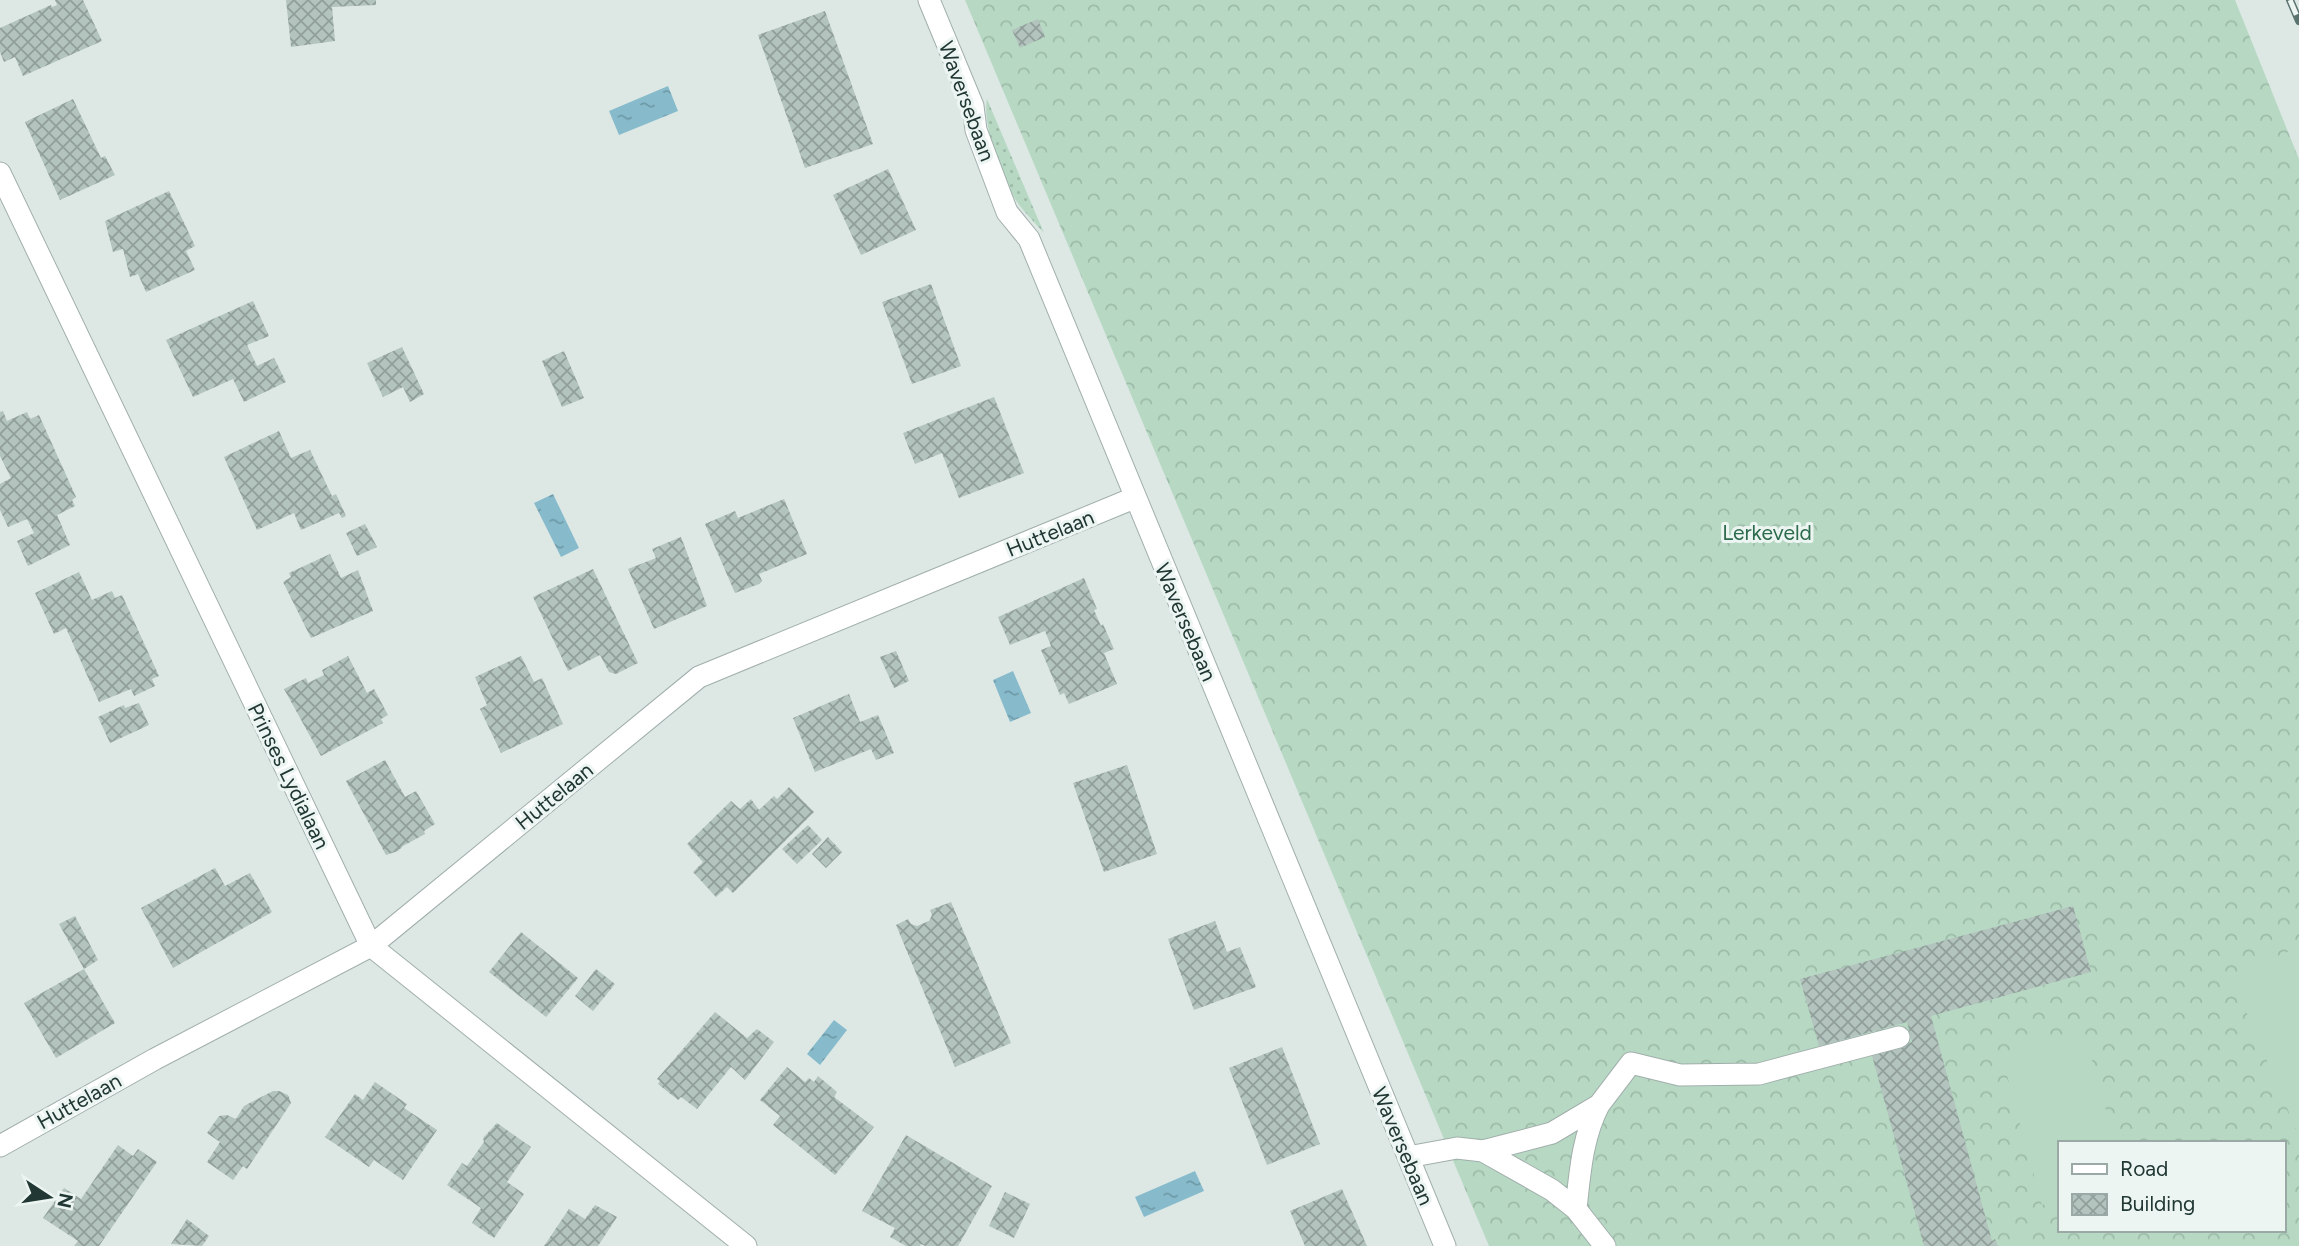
<svg xmlns="http://www.w3.org/2000/svg" width="2299" height="1246" viewBox="0 0 2299 1246" font-family="Figtree,sans-serif">
  <style>
    .grass { fill: url(#grass-dots) }
    .forest { fill: url(#forest-crowns); fill-rule: evenodd }
    .pitch { fill: #b7d9c3 }
    .water { fill: url(#water-ripples) }
    .building { fill: url(#building-cross-hatch) }
    .lines { fill: none; stroke-linecap: round; stroke-linejoin: round }
    .minor-casing { stroke: #a1afac; stroke-width: 23 }
    .minor { stroke: #fff; stroke-width: 21 }
    .rail-casing { stroke: #5a736f; stroke-width: 8 }
    .rail { stroke: #edf5f2; stroke-width: 5; stroke-dasharray: 16; stroke-linecap: butt }
    .labels { text-anchor: middle; dominant-baseline: central; stroke-width: 6; stroke-linejoin: round; paint-order: stroke }
    .street-label { font-size: 21px; fill: #203733; stroke: #edf5f2 }
    .park-label { font-size: 21px; fill: #2c6b4b; stroke: #edf5f2 }
  </style>
  <defs>
    <pattern id="grass-dots" width="8" height="8" patternUnits="userSpaceOnUse" patternTransform="scale(1.75)"><rect width="8" height="8" fill="#b7d9c3"/><path d="M2 2h.1M6 6h.1" fill="none" stroke="#9dbba8" stroke-width="1.8" stroke-linecap="round"/></pattern>
    <pattern id="forest-crowns" width="20" height="18" patternUnits="userSpaceOnUse" patternTransform="scale(1.75)"><rect width="20" height="18" fill="#b7d9c3"/><path d="M2 6a3 3 0 1 1 6 0M12 15a3 3 0 1 1 6 0" fill="none" stroke="#9dbba8"/></pattern>
    <pattern id="water-ripples" width="26" height="14" patternUnits="userSpaceOnUse" patternTransform="scale(1.75)"><rect width="26" height="14" fill="#87bbcc"/><path d="M2 4q2-2 4 0t4 0M15 11q2-2 4 0t4 0" fill="none" stroke="#6e99a6"/></pattern>
    <pattern id="building-cross-hatch" width="8" height="8" patternUnits="userSpaceOnUse" patternTransform="scale(1.75)"><rect width="8" height="8" fill="#b3c3be"/><path d="M0 0l8 8M0 8l8-8" fill="none" stroke="#919f9b"/></pattern>
  </defs>
  <rect width="100%" height="100%" fill="#dde8e5"/>
  <path class="grass" d="M 987,99 L 1044,233 C 1034,222 1023,211 1015,199 C 1001,176 982,125 987,99 Z"/>
  <path class="forest" d="M 965,0 L 2235,0 L 2299,159 L 2299,1246 L 1489,1246 ZM 2059,1143 L 2283,1143 L 2283,1230 L 2059,1230 Z"/>
  <path class="pitch" d="M 2299,947 L 2299,1136 L 2231,976 Z
    M 2084,1031 L 2115,1143 L 2059,1143 L 2059,1200 L 2042,1205 L 2001,1053 Z"/>
  <path class="water" d="M 668,86 L 678,111 L 619,135 L 609,111 Z
    M 553,494 L 579,548 L 561,557 L 534,503 Z
    M 1013,671 L 1031,713 L 1010,722 L 993,680 Z
    M 834,1020 L 847,1030 L 820,1065 L 807,1054 Z
    M 1195,1171 L 1204,1191 L 1144,1217 L 1135,1197 Z"/>
  <path class="building" d="M 55,0 L 83,0 L 102,41 L 23,76 L 15,57 L 4,62 L 0,52 L 0,28 L 51,5 L 52,7 L 57,5 Z
    M 286,0 L 376,0 L 376,5 L 332,7 L 335,41 L 291,47 Z
    M 825,11 L 873,144 L 805,168 L 758,35 Z
    M 1038,19 L 1045,37 L 1020,48 L 1012,30 Z
    M 73,99 L 101,158 L 105,156 L 115,175 L 60,200 L 25,122 Z
    M 888,169 L 916,230 L 861,255 L 833,195 Z
    M 169,191 L 195,246 L 186,251 L 195,270 L 146,292 L 138,274 L 130,277 L 123,249 L 113,252 L 105,221 Z
    M 931,284 L 961,366 L 912,384 L 882,302 Z
    M 253,301 L 269,336 L 247,345 L 257,366 L 274,358 L 286,382 L 244,402 L 233,379 L 193,397 L 166,340 Z
    M 402,347 L 424,394 L 410,402 L 403,387 L 383,397 L 367,363 Z
    M 564,351 L 584,398 L 562,407 L 542,361 Z
    M 994,397 L 1024,473 L 959,498 L 942,453 L 915,464 L 903,433 Z
    M 3,411 L 7,421 L 27,412 L 30,419 L 39,415 L 76,497 L 72,500 L 75,506 L 57,515 L 70,545 L 28,566 L 17,541 L 34,533 L 27,519 L 8,527 L 0,510 L 0,484 L 11,478 L 0,456 L 0,412 Z
    M 279,431 L 291,458 L 310,450 L 332,496 L 336,494 L 346,516 L 342,518 L 339,513 L 301,530 L 294,513 L 257,530 L 224,457 Z
    M 784,499 L 807,554 L 759,574 L 762,581 L 759,584 L 735,593 L 705,524 L 735,511 L 738,518 Z
    M 365,524 L 377,547 L 357,556 L 346,533 Z
    M 681,537 L 707,606 L 654,629 L 628,569 L 656,558 L 652,549 Z
    M 330,554 L 341,578 L 358,570 L 373,611 L 311,638 L 283,582 L 291,577 L 289,573 Z
    M 593,569 L 638,663 L 616,674 L 609,672 L 600,655 L 568,671 L 533,597 Z
    M 79,572 L 92,600 L 112,591 L 115,598 L 122,595 L 159,676 L 152,679 L 155,686 L 134,696 L 131,689 L 99,702 L 66,628 L 54,634 L 35,593 Z
    M 1084,578 L 1097,609 L 1094,610 L 1101,626 L 1103,624 L 1114,649 L 1104,653 L 1117,684 L 1069,704 L 1064,693 L 1060,695 L 1041,650 L 1051,646 L 1045,631 L 1010,645 L 998,617 Z
    M 896,651 L 909,681 L 894,688 L 880,657 Z
    M 348,656 L 367,693 L 374,689 L 388,715 L 381,719 L 383,723 L 321,756 L 284,689 L 306,678 L 308,683 L 324,675 L 322,670 Z
    M 521,656 L 534,682 L 542,678 L 563,724 L 501,753 L 480,709 L 487,705 L 475,677 Z
    M 849,694 L 860,722 L 878,715 L 894,753 L 876,760 L 871,749 L 815,772 L 793,718 Z
    M 139,703 L 149,725 L 110,743 L 98,717 L 124,705 L 125,708 Z
    M 385,760 L 405,797 L 416,791 L 435,824 L 424,831 L 425,834 L 403,846 L 398,851 L 386,855 L 346,781 Z
    M 1127,765 L 1157,854 L 1104,872 L 1073,783 Z
    M 789,787 L 814,812 L 733,893 L 727,887 L 716,897 L 693,872 L 703,862 L 687,844 L 731,801 L 740,809 L 751,799 L 759,810 L 774,796 L 777,799 Z
    M 808,825 L 822,840 L 797,864 L 782,849 Z
    M 828,837 L 842,852 L 826,868 L 812,854 Z
    M 215,868 L 225,886 L 250,873 L 272,912 L 173,968 L 141,908 Z
    M 951,902 L 1011,1043 L 955,1067 L 896,925 L 908,919 L 911,924 L 917,926 L 929,921 L 932,915 L 930,910 Z
    M 2073,906 L 2091,972 L 1931,1016 L 1992,1241 L 1995,1239 L 1998,1246 L 1924,1246 L 1871,1052 L 1912,1042 L 1907,1022 L 1819,1046 L 1800,979 Z
    M 75,916 L 98,960 L 84,969 L 59,924 Z
    M 1215,921 L 1227,952 L 1240,947 L 1256,987 L 1194,1010 L 1168,939 Z
    M 521,932 L 578,978 L 546,1017 L 489,972 Z
    M 84,969 L 115,1023 L 56,1058 L 24,1003 Z
    M 596,969 L 615,984 L 593,1011 L 575,996 Z
    M 715,1012 L 747,1038 L 757,1029 L 774,1042 L 745,1080 L 731,1067 L 697,1109 L 681,1097 L 678,1100 L 658,1084 L 660,1081 L 657,1079 Z
    M 1282,1047 L 1320,1144 L 1267,1165 L 1229,1068 Z
    M 787,1067 L 805,1082 L 809,1078 L 814,1082 L 818,1076 L 837,1092 L 834,1097 L 874,1127 L 835,1175 L 773,1125 L 780,1116 L 760,1100 Z
    M 375,1082 L 407,1104 L 404,1108 L 437,1130 L 403,1180 L 374,1160 L 369,1167 L 325,1137 L 355,1094 L 363,1100 Z
    M 273,1091 L 279,1091 L 288,1095 L 291,1103 L 247,1169 L 243,1166 L 233,1180 L 207,1162 L 220,1142 L 207,1133 L 219,1116 L 227,1115 L 236,1119 L 244,1106 Z
    M 497,1123 L 531,1147 L 507,1182 L 524,1194 L 494,1238 L 472,1223 L 481,1208 L 447,1185 L 462,1163 L 467,1166 L 484,1142 L 483,1138 Z
    M 906,1135 L 992,1186 L 958,1246 L 925,1246 L 921,1244 L 920,1246 L 906,1246 L 890,1237 L 895,1228 L 862,1211 Z
    M 118,1145 L 133,1156 L 138,1149 L 157,1162 L 99,1246 L 74,1246 L 78,1241 L 43,1218 L 64,1188 L 81,1199 Z
    M 1342,1189 L 1367,1246 L 1305,1246 L 1290,1211 Z
    M 1005,1192 L 1030,1204 L 1014,1238 L 989,1226 Z
    M 595,1205 L 617,1217 L 598,1246 L 544,1246 L 569,1209 L 585,1219 Z
    M 187,1219 L 209,1236 L 202,1246 L 171,1244 Z"/>
  <g class="lines">
    <defs>
      <path id="minor" d="M 929,0 L 973,106 L 976,130 L 1007,212 L 1029,239 L 1445,1246
        M 0,173 L 371,946 L 746,1246
        M 0,1146 L 155,1059 L 371,946 L 699,677 L 1134,498
        M 1483,1151 L 1552,1133 L 1599,1105 L 1631,1063 L 1680,1075 L 1759,1074 L 1899,1037
        M 1408,1157 L 1457,1148 L 1483,1151 L 1552,1190 L 1576,1209 L 1605,1246
        M 1576,1209 C 1580,1173 1582,1138 1599,1105"/>
    </defs>
    <use href="#minor" class="minor-casing"/>
    <use href="#minor" class="minor"/>
    <defs>
      <path id="rail" d="M 2290,0 L 2299,21"/>
    </defs>
    <use href="#rail" class="rail-casing"/>
    <use href="#rail" class="rail"/>
  </g>
  <g class="labels">
    <g class="street-label">
      <text transform="translate(967 101) rotate(70)">Waversebaan</text>
      <text transform="translate(1050 533) rotate(-22)">Huttelaan</text>
      <text transform="translate(1186 622) rotate(67)">Waversebaan</text>
      <text transform="translate(289 776) rotate(64)">Prinses Lydialaan</text>
      <text transform="translate(554 796) rotate(-39)">Huttelaan</text>
      <text transform="translate(79 1101) rotate(-29)">Huttelaan</text>
      <text transform="translate(1403 1146) rotate(67)">Waversebaan</text>
    </g>
    <g class="park-label">
      <text x="1767" y="532">Lerkeveld</text>
    </g>
  </g>
  <rect x="2058" y="1141" width="228" height="91" fill="#edf5f2" stroke="#9ba9a6" stroke-width="2"/>
  <rect x="2072" y="1164" width="35" height="10" fill="#ffffff" stroke="#9ba9a6" stroke-width="2"/>
  <text x="2120" y="1176" font-size="21" fill="#203733">Road</text>
  <rect x="2072" y="1194" width="35" height="21" fill="url(#building-cross-hatch)" stroke="#9ba9a6" stroke-width="2"/>
  <text x="2120" y="1211" font-size="21" fill="#203733">Building</text>
  <g transform="translate(49 1197) rotate(102)" stroke="#edf5f2" stroke-width="5" paint-order="stroke">
  <path d="M0-5L12 26L0 18L-12 26Z" fill="#203733"/>
  <text y="-10" font-size="19" font-weight="bold" text-anchor="middle" fill="#203733">N</text>
  </g>
</svg>
